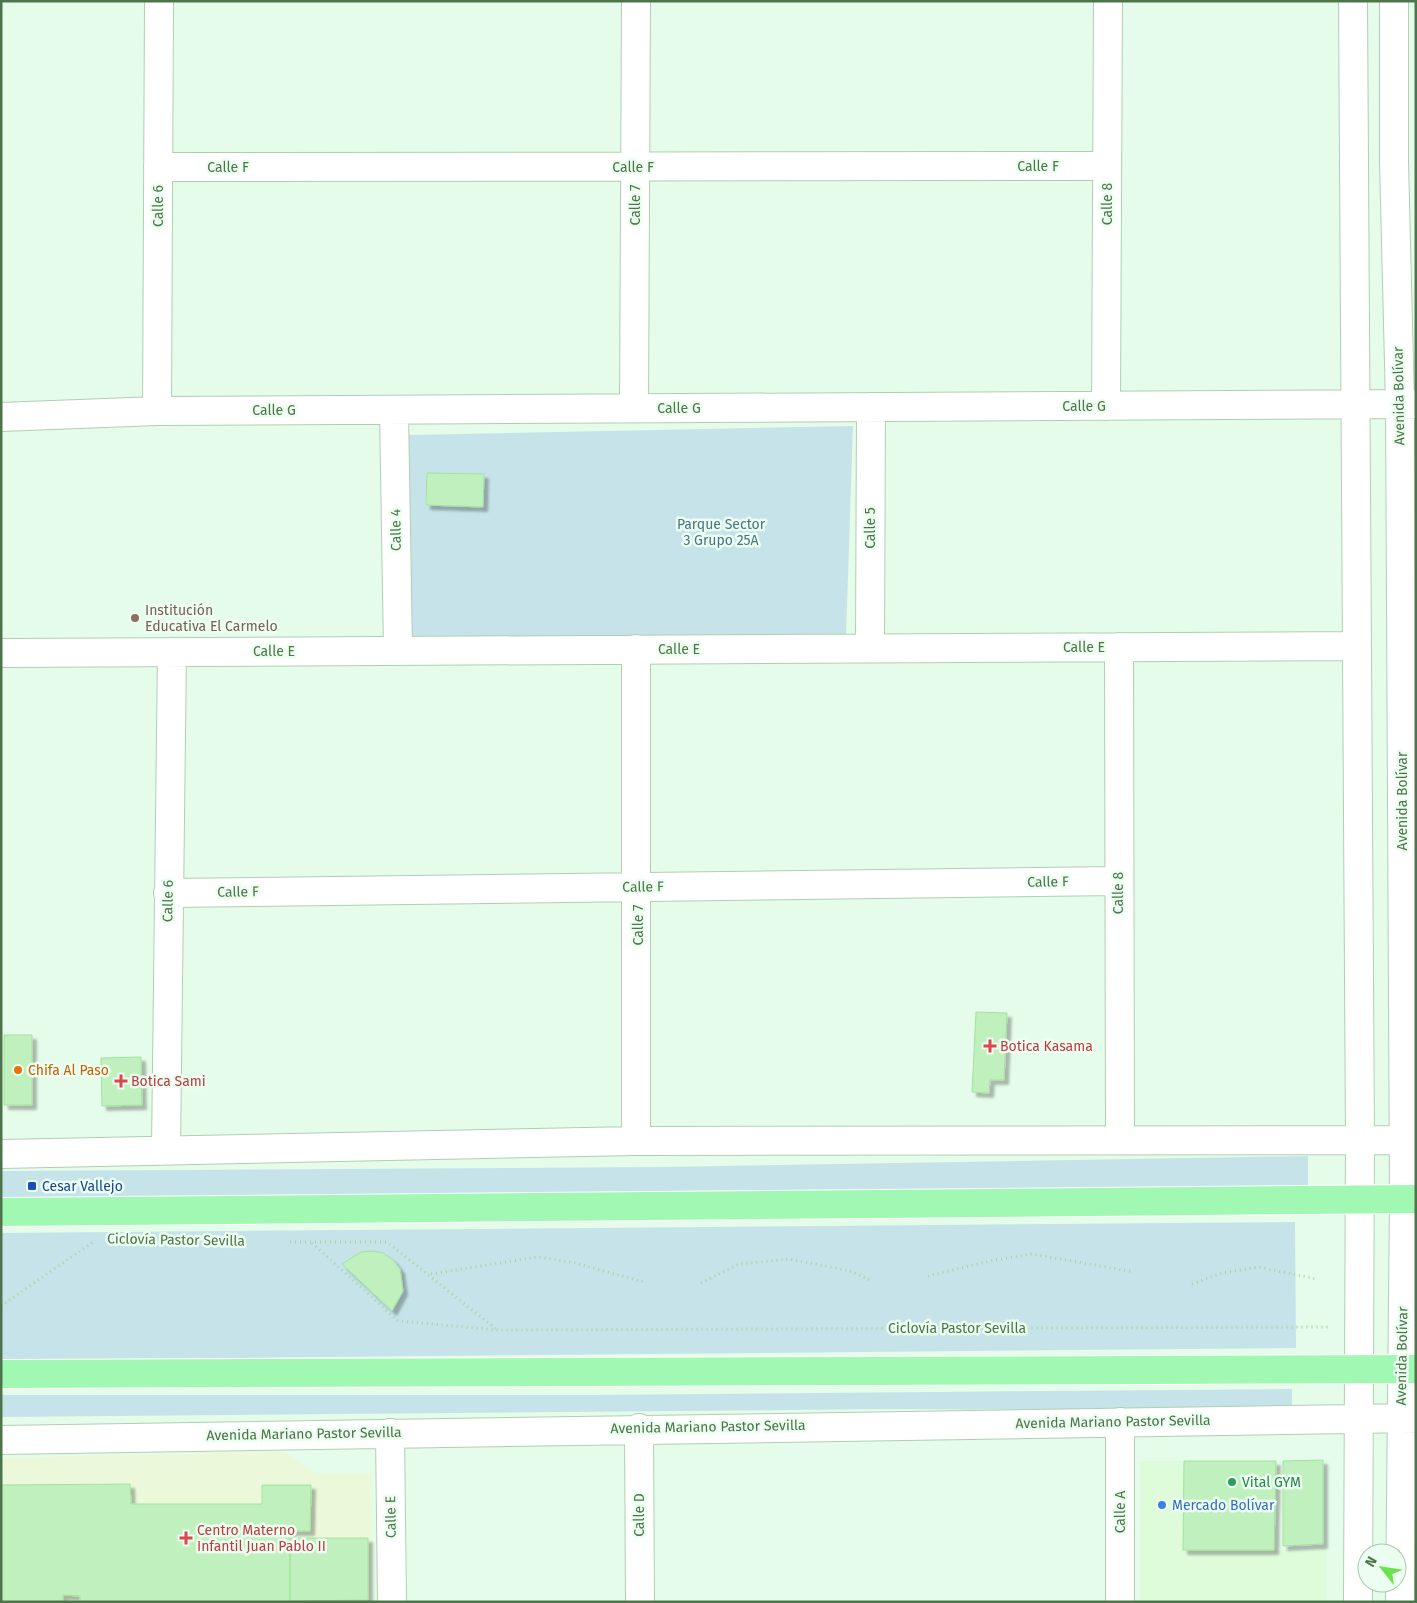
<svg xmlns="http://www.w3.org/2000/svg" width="1417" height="1603" viewBox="0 0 1417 1603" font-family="'Fira Sans',sans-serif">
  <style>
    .commercial { fill: #defcda }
    .medical { fill: #ebf9da }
    .green { fill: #c5e3e9 }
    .building { fill: #c0f0be; stroke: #a2e29f; filter: url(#shadow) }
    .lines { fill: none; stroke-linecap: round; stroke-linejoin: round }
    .minor-casing { stroke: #b0cfb0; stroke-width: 30 }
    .major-casing { stroke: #fff; stroke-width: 30 }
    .path { stroke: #a3d5a1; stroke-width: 3; stroke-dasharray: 1 4; stroke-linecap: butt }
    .minor { stroke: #fff; stroke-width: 28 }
    .major { stroke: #a1f8b2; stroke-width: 28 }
    .education-dot { fill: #8d6e63; stroke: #ecfef0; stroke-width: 2 }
    .health-dot { fill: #e0444e; stroke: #ecfef0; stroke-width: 2 }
    .food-dot { fill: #e8710a; stroke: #ecfef0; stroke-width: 2 }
    .transit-dot { fill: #1a4fb4; stroke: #ecfef0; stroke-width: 2 }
    .leisure-dot { fill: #2e9e5b; stroke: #ecfef0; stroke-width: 2 }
    .shop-dot { fill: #3f7fe0; stroke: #ecfef0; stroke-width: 2 }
    .labels { text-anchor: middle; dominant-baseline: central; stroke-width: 5; stroke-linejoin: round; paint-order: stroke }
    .street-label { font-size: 14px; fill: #4e744b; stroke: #ecfef0 }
    .park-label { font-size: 14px; fill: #497586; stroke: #ecfef0 }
    .education-label { font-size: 14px; fill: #785e54; stroke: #ecfef0; text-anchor: start }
    .health-label { font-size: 14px; fill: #be3a42; stroke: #ecfef0; text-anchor: start }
    .food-label { font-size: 14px; fill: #c56008; stroke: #ecfef0; text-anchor: start }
    .transit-label { font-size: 14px; fill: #164399; stroke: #ecfef0; text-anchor: start }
    .leisure-label { font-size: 14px; fill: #27864d; stroke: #ecfef0; text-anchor: start }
    .shop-label { font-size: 14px; fill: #366cbe; stroke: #ecfef0; text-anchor: start }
  </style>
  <defs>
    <filter id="shadow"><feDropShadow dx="4.5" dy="4.5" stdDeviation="1" flood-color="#0004"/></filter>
  </defs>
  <rect width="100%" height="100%" fill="#e6fcea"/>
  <path class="commercial" d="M 1140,1461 L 1184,1461 L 1183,1550 L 1327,1550 L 1327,1602 L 1140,1602 Z"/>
  <path class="medical" d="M 283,1451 L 314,1473 L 372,1473 L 371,1602 L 1,1602 L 1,1458 Z"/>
  <path class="green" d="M 853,426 L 846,636 L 408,637 L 409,435 Z
    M 1308,1156 L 1308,1187 L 1,1199 L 1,1171 L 662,1167 Z
    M 1295,1222 L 1296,1348 L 1,1360 L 1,1233 Z
    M 1292,1389 L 1292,1411 L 893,1409 L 1,1417 L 1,1395 L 589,1395 Z"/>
  <path class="building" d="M 427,473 L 484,474 L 483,507 L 426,505 Z
    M 976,1012 L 1007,1013 L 1004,1080 L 990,1080 L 989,1093 L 972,1092 Z
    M 4,1035 L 32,1035 L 32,1105 L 4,1105 Z
    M 141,1057 L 142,1105 L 102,1106 L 101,1058 Z
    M 372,1251 L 383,1253 L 393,1260 L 400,1269 L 403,1291 L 392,1311 L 342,1264 L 361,1252 Z
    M 1323,1460 L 1323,1544 L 1283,1546 L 1283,1461 Z
    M 1184,1461 L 1276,1461 L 1274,1550 L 1183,1550 Z
    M 130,1484 L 131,1504 L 262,1504 L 262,1485 L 311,1485 L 310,1531 L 290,1531 L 290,1602 L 80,1602 L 80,1596 L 63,1595 L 63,1602 L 1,1602 L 1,1485 Z
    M 290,1538 L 368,1538 L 368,1600 L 290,1601 Z"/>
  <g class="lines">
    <defs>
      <path id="minor" d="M 1353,1 L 1360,1140 L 1358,1602
        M 1394,1 L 1394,161 L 1400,404 L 1404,1199 L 1400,1602
        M 158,167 L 1107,166
        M 1106,406 L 1108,1
        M 634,408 L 636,1
        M 394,410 L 398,651
        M 157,411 L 159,1
        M 1,417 L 157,411 L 1416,404
        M 1119,647 L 1120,1140
        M 870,648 L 871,407
        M 636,649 L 636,1141
        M 1,653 L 1357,646
        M 168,893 L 1118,881
        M 166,1150 L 172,652
        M 1,1154 L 636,1141 L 1416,1140
        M 639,1428 L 640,1602
        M 390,1433 L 392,1602
        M 1,1440 L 1416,1418
        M 1120,1602 L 1120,1422"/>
      <path id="major" d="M 1,1212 L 1416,1199
        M 1,1374 L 1416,1369"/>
    </defs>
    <use href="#minor" class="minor-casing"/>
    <use href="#major" class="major-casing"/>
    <path class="path" d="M 290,1242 L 387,1242 L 496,1329
      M 312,1243 L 398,1321 L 498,1330 L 1328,1327
      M 431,1274 L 537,1257 L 571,1262 L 644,1282
      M 928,1276 L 990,1261 L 1032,1254 L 1134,1272
      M 701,1283 L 739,1264 L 789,1259 L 850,1271 L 870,1280
      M 1192,1284 L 1222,1273 L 1259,1267 L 1316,1279
      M 1,1306 L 93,1242"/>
    <use href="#minor" class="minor"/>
    <use href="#major" class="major"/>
  </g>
  <circle class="education-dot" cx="135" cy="618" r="5"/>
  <g class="health-dot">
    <path d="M987.5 1038.5h5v5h5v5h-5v5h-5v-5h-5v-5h5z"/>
    <path d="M118.5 1073.5h5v5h5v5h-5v5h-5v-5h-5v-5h5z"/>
    <path d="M183.5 1530.5h5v5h5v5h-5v5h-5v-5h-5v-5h5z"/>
  </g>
  <circle class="food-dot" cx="18" cy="1070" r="5"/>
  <rect class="transit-dot" x="27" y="1181" width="10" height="10" rx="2.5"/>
  <circle class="leisure-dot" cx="1232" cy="1482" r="5"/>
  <circle class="shop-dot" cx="1162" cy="1505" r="5"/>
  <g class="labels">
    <g class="street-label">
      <text x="1038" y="166">Calle F</text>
      <text x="228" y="167">Calle F</text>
      <text x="633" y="167">Calle F</text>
      <text transform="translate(1107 204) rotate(-90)">Calle 8</text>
      <text transform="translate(635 205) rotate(-90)">Calle 7</text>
      <text transform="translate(158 206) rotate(-90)">Calle 6</text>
      <text transform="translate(1399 396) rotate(-91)">Avenida Bolívar</text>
      <text x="1084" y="406">Calle G</text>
      <text x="679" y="408">Calle G</text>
      <text x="274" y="410">Calle G</text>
      <text transform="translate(870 528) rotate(-90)">Calle 5</text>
      <text transform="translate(396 530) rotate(-91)">Calle 4</text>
      <text x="1084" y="647">Calle E</text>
      <text x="679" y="649">Calle E</text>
      <text x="274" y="651">Calle E</text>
      <text transform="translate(1402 801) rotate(-90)">Avenida Bolívar</text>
      <text transform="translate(1048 882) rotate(-1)">Calle F</text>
      <text transform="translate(643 887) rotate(-1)">Calle F</text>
      <text transform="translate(238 892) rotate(-1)">Calle F</text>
      <text transform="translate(1118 893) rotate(-90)">Calle 8</text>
      <text transform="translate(168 901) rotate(-89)">Calle 6</text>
      <text transform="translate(638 925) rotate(-90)">Calle 7</text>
      <text transform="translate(176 1240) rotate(1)">Ciclovía Pastor Sevilla</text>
      <text x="957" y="1328">Ciclovía Pastor Sevilla</text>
      <text transform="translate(1402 1356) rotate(-89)">Avenida Bolívar</text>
      <text transform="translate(1113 1422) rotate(-1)">Avenida Mariano Pastor Sevilla</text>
      <text transform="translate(708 1427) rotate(-1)">Avenida Mariano Pastor Sevilla</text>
      <text transform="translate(304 1434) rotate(-1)">Avenida Mariano Pastor Sevilla</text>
      <text transform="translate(1120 1512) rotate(-90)">Calle A</text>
      <text transform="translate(639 1515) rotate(-90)">Calle D</text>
      <text transform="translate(391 1517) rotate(-91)">Calle E</text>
    </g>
    <g class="park-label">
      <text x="721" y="524">Parque Sector<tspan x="721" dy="16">3 Grupo 25A</tspan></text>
    </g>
    <g class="education-label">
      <text x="145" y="610">Institución<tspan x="145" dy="16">Educativa El Carmelo</tspan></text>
    </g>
    <g class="health-label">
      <text x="1000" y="1046">Botica Kasama</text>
      <text x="131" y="1081">Botica Sami</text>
      <text x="197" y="1530">Centro Materno<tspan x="197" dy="16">Infantil Juan Pablo II</tspan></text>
    </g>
    <g class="food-label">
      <text x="28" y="1070">Chifa Al Paso</text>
    </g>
    <g class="transit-label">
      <text x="42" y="1186">Cesar Vallejo</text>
    </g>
    <g class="leisure-label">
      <text x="1242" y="1482">Vital GYM</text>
    </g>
    <g class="shop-label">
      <text x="1172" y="1505">Mercado Bolívar</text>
    </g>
  </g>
  <rect width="1417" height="1603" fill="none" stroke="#4e744b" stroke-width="5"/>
  <g transform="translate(1382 1568) rotate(300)"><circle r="24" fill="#ecfef0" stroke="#adc7ae"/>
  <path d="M0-4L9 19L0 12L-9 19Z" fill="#6de24f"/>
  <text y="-8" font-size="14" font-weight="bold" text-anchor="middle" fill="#4e744b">N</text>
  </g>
</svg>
